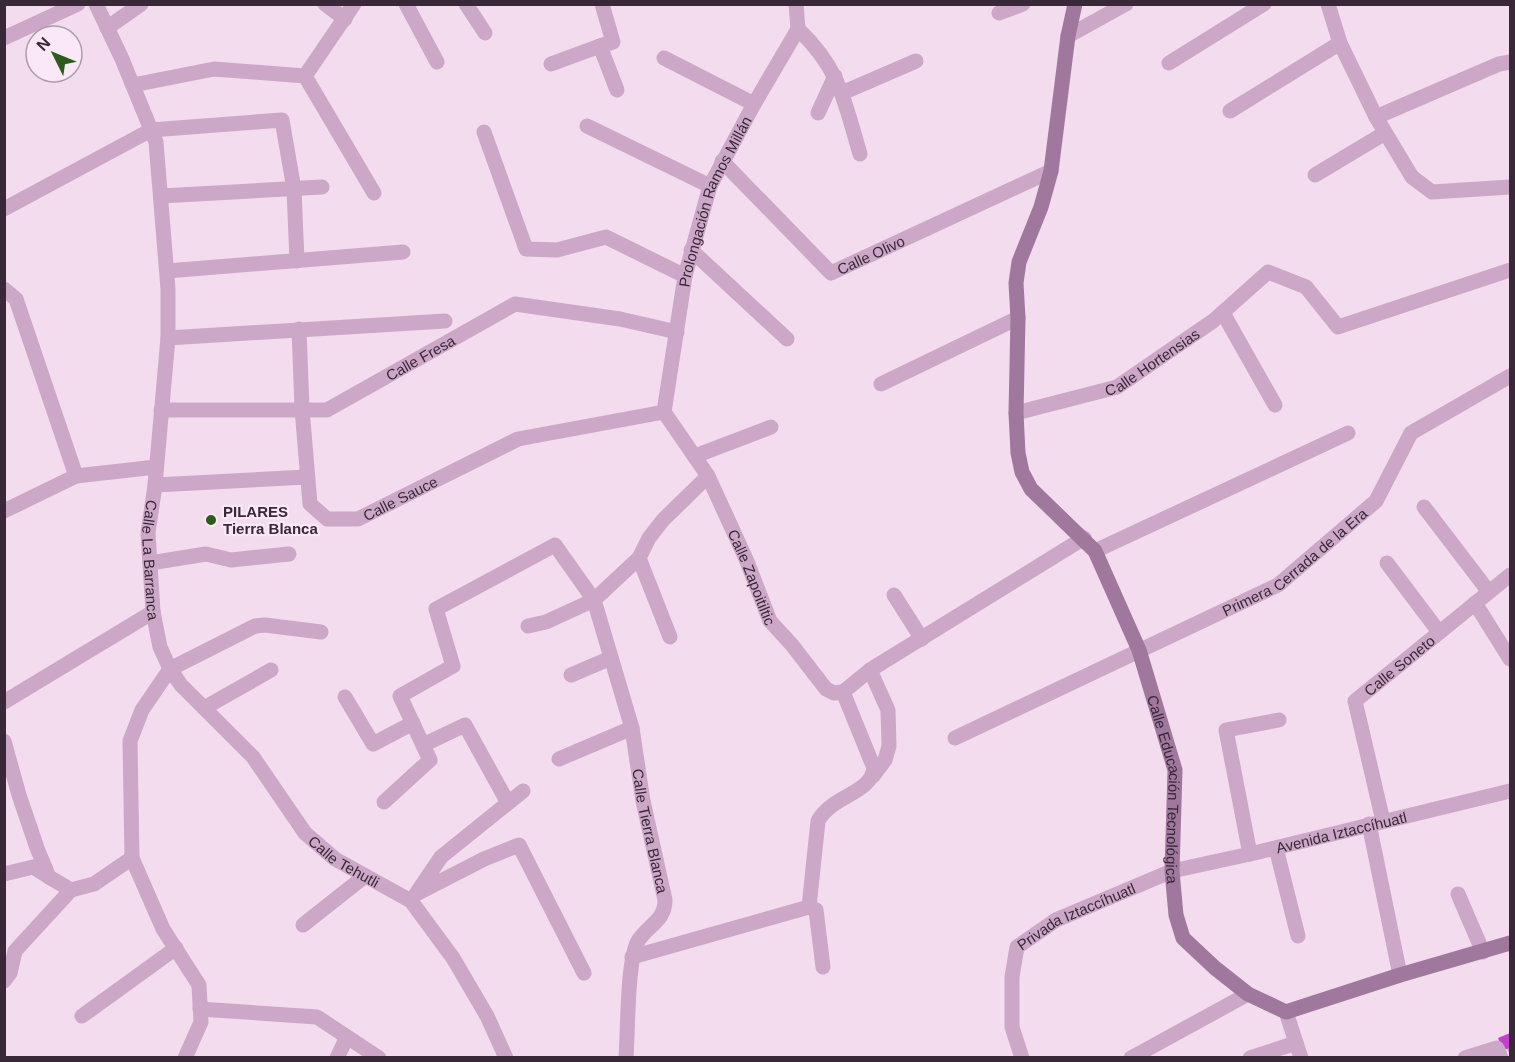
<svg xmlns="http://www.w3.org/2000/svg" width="1515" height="1062" viewBox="0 0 1515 1062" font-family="Helvetica,sans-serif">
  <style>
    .building { fill: #c341cc; filter: url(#shadow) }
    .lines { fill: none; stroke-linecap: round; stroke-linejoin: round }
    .street { stroke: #cca7c7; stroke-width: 15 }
    .secondary { stroke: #a0789e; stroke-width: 15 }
    .poi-dot { fill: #2b5c1b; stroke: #fbe8f6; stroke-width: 2 }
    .labels { text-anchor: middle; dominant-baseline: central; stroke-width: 4.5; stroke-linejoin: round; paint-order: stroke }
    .street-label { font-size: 15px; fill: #382838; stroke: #fbe8f6 }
    .poi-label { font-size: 15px; font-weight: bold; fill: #382838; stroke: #fbe8f6; text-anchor: start }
  </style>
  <defs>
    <filter id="shadow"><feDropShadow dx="6" dy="3.5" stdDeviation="0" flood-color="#0004"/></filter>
  </defs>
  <rect width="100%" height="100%" fill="#f3dcee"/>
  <path class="building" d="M 1510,1033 L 1510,1048 L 1503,1050 L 1498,1038 Z"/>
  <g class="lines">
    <g class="street">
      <path id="s1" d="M 96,4 L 122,59 L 156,142 L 168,289 L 168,338 L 155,485 L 148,533 L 153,612 L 160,647 L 170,669 L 181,685 L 253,757 L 305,833 L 335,859 L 411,901 L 453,958 L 487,1016 L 506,1058"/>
      <path d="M 325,4 L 345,19"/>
      <path d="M 406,4 L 437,62"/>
      <path d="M 466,4 L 485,33"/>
      <path d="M 1328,4 L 1340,43 L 1376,117 L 1412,177 L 1432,192 L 1510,187"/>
      <path d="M 999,13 L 1023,4"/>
      <path d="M 107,28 L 141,4"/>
      <path d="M 798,29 C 840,69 844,100 860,154"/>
      <path d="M 1068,36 L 1126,4"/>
      <path d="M 4,38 L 78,4"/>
      <path d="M 600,46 L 613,42 L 602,4"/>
      <path d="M 664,58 L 754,104"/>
      <path d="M 1169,63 L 1264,4"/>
      <path d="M 551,64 L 600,46 L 617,90"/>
      <path d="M 305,76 L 374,193"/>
      <path d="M 305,76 L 354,4"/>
      <path d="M 133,85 L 214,69 L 305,76"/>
      <path d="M 842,93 L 916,61"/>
      <path d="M 1230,111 L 1340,43"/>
      <path d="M 818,113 L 835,76"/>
      <path d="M 1376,117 L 1499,64 L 1510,62"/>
      <path d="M 587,126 L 710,186"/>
      <path d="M 484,132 L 526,249 L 557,250 L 606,237 L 685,276"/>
      <path id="s2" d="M 722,161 L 831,273 L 1051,171"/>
      <path d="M 1315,175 L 1385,133"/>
      <path d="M 161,196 L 322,187"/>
      <path d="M 4,209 L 151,130 L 282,120 L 294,189 L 297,261"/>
      <path d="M 691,250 L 787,339"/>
      <path d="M 167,271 L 403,252"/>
      <path d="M 4,289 L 16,299 L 76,476"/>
      <path d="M 1223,313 L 1275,405"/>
      <path id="s3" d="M 299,329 L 302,409 L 310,504 L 327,519 L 358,519 L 518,439 L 664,412"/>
      <path d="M 168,338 L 445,321"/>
      <path d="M 881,384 L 1018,318"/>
      <path id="s4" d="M 161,410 L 327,410 L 515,304 L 620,319 L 677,332"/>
      <path id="s5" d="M 664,412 L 685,276 L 710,186 L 754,104 L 798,29 L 796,4"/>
      <path id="s6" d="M 664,412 L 708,476 L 746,559 L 770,621 L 792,645 L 826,689 L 834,693 L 843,692 L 870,670"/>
      <path id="s7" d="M 1016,413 L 1117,387 L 1213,321 L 1268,272 L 1306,287 L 1338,327 L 1510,270"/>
      <path d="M 695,456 L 771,427"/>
      <path d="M 155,485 L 307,477"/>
      <path d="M 1424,507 L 1489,592"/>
      <path d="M 4,511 L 76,476 L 156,467"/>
      <path d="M 1095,551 L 1348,433"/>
      <path d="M 639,558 L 670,637"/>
      <path d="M 150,563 L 206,554 L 231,560 L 289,554"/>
      <path d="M 1387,563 L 1439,632"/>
      <path d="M 894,595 L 922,639"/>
      <path d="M 1475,603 L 1510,659"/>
      <path d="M 528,626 L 546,622 L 594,600 L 639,558 L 649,538 L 663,520 L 708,476"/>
      <path d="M 571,675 L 611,658"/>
      <path d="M 345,697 L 373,744 L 413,723"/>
      <path d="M 4,702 L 153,612"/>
      <path d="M 204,708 L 271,670"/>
      <path id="s8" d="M 955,738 L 1278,585 L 1376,501 L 1411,433 L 1510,376"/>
      <path d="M 4,741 L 19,795 L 37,848 L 49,877 L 71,890"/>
      <path d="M 423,745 L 465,725 L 508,803"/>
      <path d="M 559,759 L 632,728"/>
      <path d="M 873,776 L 885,760 L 889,746 L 888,710 L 870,670 L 1084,538"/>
      <path id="s9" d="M 384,802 L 430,760 L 400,696 L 453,666 L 436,609 L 555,545 L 594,600 L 632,728 L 643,801 L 665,900 C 665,921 648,925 638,941 C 627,960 628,1031 626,1058"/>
      <path id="s10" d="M 1383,821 L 1355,701 L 1510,575"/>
      <path d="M 1369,824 L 1400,975"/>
      <path d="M 1276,848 L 1298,936"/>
      <path d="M 1250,854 L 1226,730 L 1279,720"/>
      <path d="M 4,874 L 33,867 L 49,877"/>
      <path d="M 71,890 L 94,884 L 132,858"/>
      <path d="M 418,891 L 441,857 L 523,791"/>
      <path d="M 416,894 L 484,859 L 519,845 L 584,973"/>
      <path d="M 1458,894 L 1483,952"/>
      <path d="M 809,907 L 818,821 C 832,795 871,794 874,768 L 843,692"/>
      <path d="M 303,925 L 365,876"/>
      <path d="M 632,957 L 809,907 L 816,910 L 823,967"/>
      <path d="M 4,981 L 10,973 L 15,951 L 71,890"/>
      <path d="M 200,1009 L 317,1017 L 379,1058"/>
      <path d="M 1286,1012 L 1301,1058"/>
      <path d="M 82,1016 L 176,948"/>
      <path d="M 185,1058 L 201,1022 L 199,985 L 163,929 L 132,858 L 130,741 L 142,710 L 170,669 L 255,626 L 265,625 L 321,632"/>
      <path d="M 337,1058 L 347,1037"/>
      <path id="s11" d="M 1022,1058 L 1012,1027 L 1012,977 L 1017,947 L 1056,920 L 1172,871 L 1250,854 L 1510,791"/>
      <path d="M 1131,1058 L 1248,994"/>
      <path d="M 1250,1058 L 1296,1043"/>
      <path d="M 1465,1058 L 1497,1048 L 1501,1058"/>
    </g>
    <path class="secondary" id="s12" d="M 1075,4 L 1068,36 L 1051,171 L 1041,207 L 1019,262 L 1016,283 L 1018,318 L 1016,413 L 1018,453 L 1022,472 L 1031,489 L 1095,551 L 1139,650 L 1175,770 L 1172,871 L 1176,915 L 1183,938 L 1215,968 L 1248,994 L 1286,1012 L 1400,975 L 1510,943"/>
  </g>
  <circle class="poi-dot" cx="211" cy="520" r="6"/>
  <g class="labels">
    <g class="street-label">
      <text stroke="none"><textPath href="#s5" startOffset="218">Prolongación Ramos Millán</textPath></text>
      <text stroke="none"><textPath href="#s2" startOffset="200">Calle Olivo</textPath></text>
      <text stroke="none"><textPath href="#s4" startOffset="273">Calle Fresa</textPath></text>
      <text stroke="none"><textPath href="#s7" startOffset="147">Calle Hortensias</textPath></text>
      <text stroke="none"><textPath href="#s3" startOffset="276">Calle Sauce</textPath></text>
      <text stroke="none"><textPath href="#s1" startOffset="570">Calle La Barranca</textPath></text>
      <text stroke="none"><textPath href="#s8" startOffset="384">Primera Cerrada de la Era</textPath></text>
      <text stroke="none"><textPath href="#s6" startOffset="188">Calle Zapoitiltic</textPath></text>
      <text stroke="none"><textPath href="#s10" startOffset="180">Calle Soneto</textPath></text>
      <text stroke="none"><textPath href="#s12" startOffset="836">Calle Educación Tecnológica</textPath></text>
      <text stroke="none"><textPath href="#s11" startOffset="460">Avenida Iztaccíhuatl</textPath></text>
      <text stroke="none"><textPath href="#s9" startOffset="694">Calle Tierra Blanca</textPath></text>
      <text stroke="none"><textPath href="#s1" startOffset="944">Calle Tehutli</textPath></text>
      <text stroke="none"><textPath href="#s11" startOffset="180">Privada Iztaccíhuatl</textPath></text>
    </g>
    <g class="poi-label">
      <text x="223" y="511">PILARES<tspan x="223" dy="17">Tierra Blanca</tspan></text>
    </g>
  </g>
  <rect width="1515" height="1062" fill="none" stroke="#382838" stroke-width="12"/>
  <g transform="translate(54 54) rotate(313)"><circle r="28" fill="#fbe8f6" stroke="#ad9baa" stroke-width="1.5"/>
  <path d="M0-4.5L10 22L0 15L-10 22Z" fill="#2b5c1b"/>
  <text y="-9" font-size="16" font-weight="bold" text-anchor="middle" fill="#382838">N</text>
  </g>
</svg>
